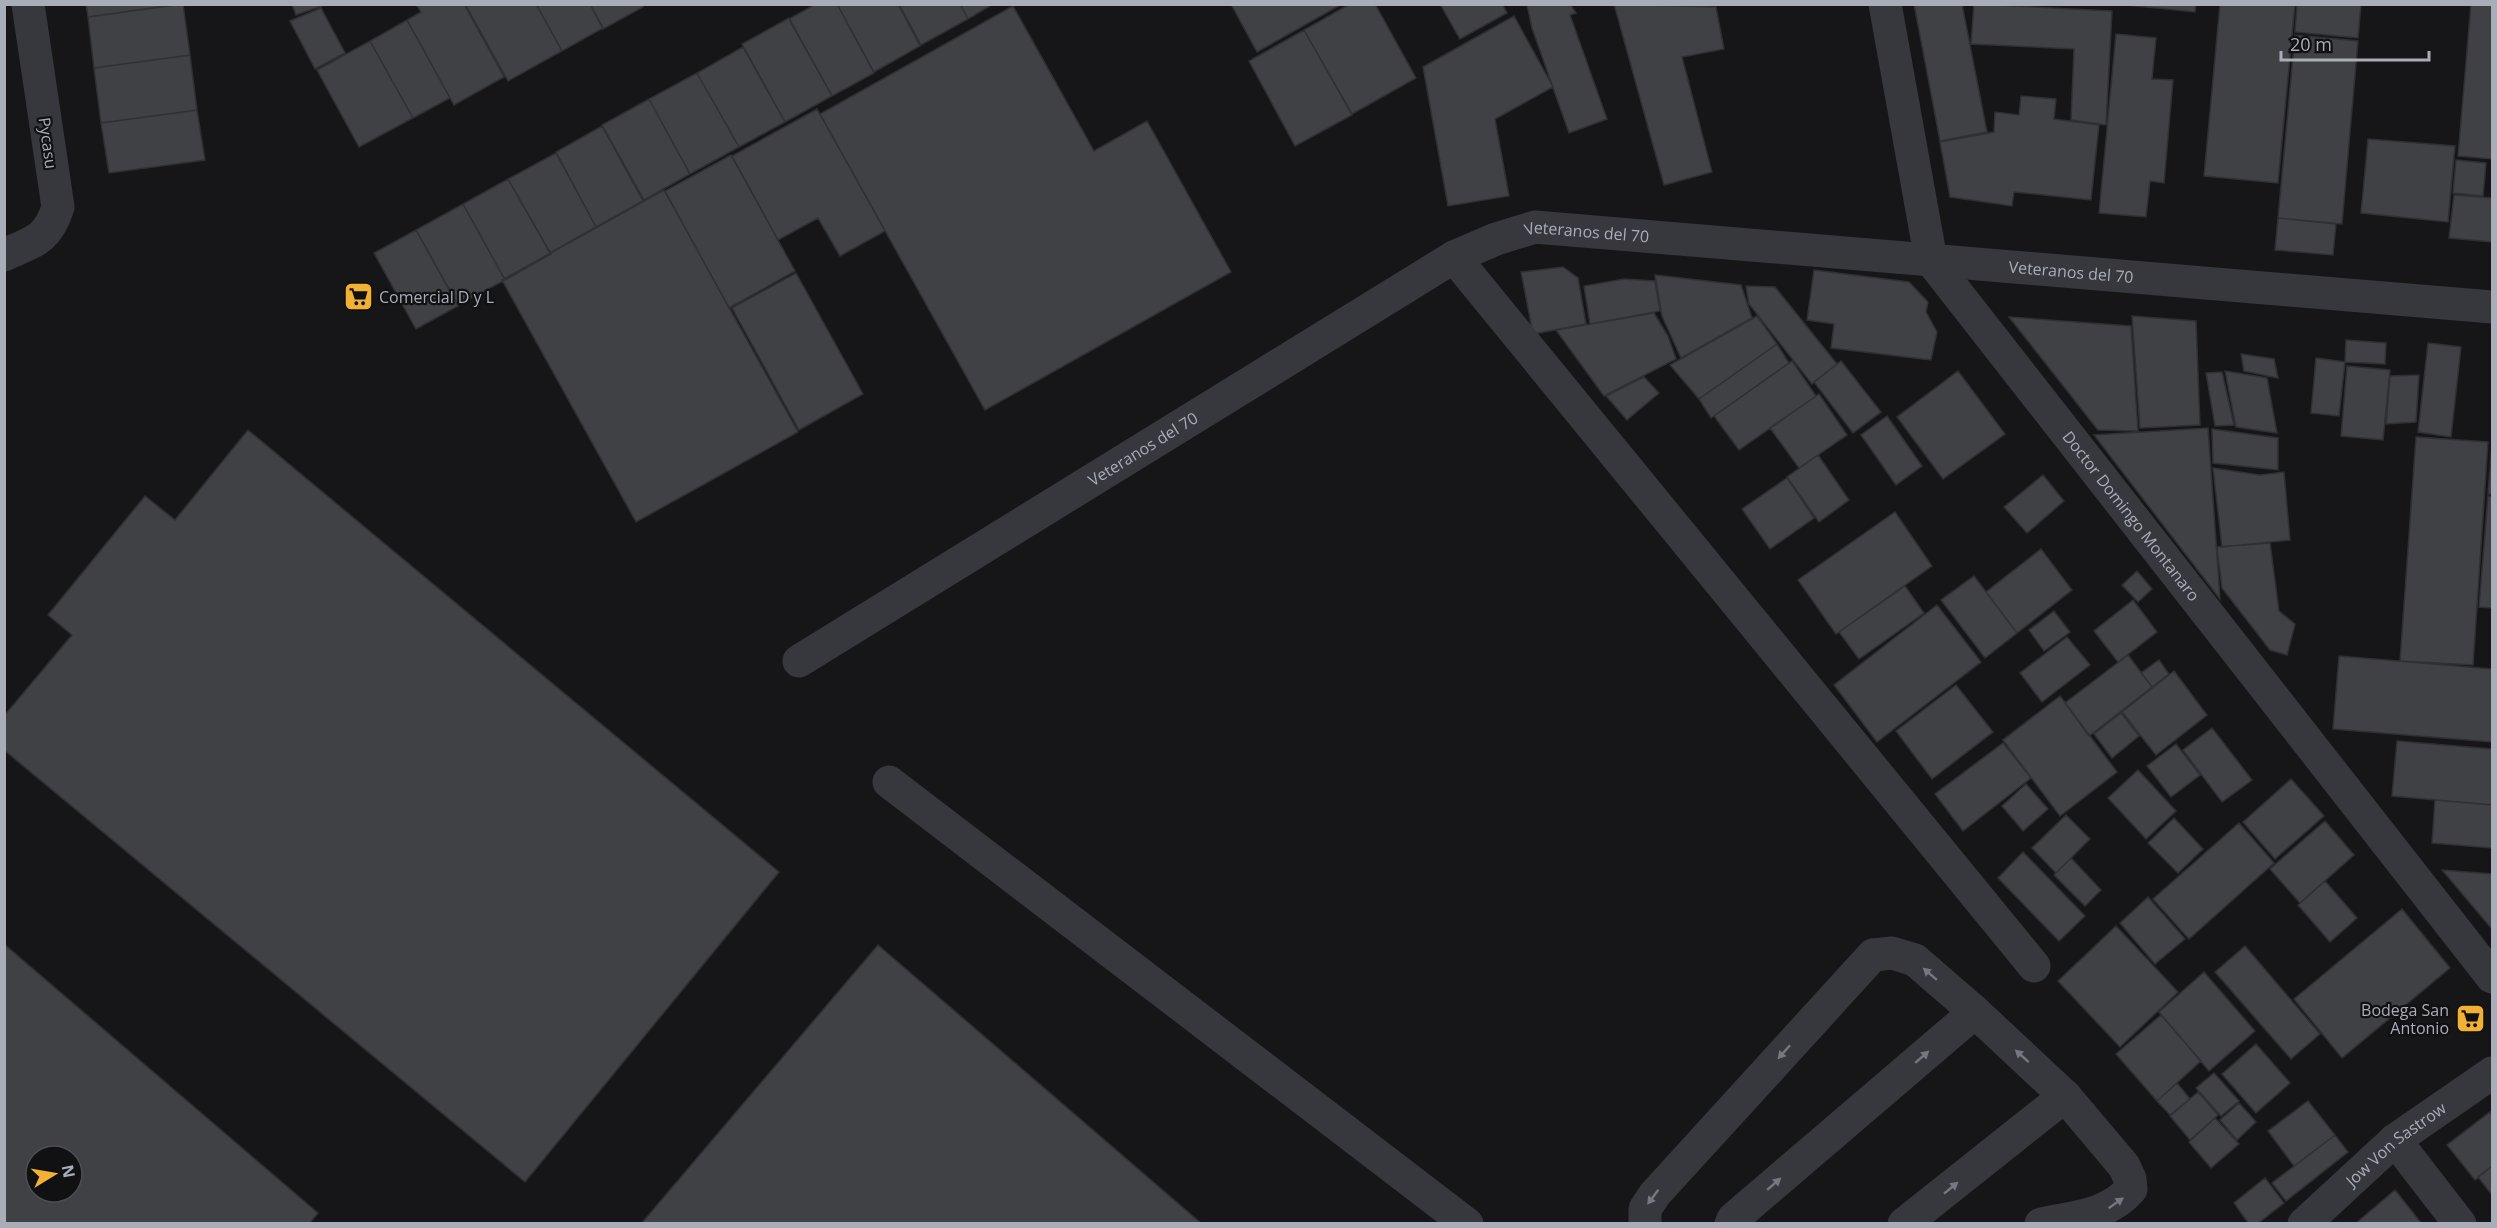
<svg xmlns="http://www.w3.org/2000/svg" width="2497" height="1228" viewBox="0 0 2497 1228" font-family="'Open Sans',sans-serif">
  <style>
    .building { fill: #404145; stroke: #303034; stroke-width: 1.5; fill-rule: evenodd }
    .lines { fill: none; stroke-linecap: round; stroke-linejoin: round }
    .minor { stroke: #37383d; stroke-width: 33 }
    .oneway { fill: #757881 }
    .labels { text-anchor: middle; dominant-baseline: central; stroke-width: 4.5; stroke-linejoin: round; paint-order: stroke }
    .street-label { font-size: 16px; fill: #a8adb8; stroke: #111113 }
    .poi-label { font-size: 16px; fill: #a8adb8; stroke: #111113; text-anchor: start }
  </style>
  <rect width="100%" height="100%" fill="#161618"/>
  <path class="building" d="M 86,4 L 180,4 L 88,17 Z
    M 183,4 L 190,55 L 94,68 L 88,17 Z
    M 292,4 L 327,4 L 296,15 Z
    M 416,4 L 464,4 L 504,77 L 454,105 L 407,20 L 421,12 Z
    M 465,4 L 536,4 L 562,51 L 508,81 Z
    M 536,4 L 590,4 L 603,28 L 562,51 Z
    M 590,4 L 641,4 L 643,7 L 603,29 Z
    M 816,4 L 837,4 L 874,73 L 832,96 L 789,19 Z
    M 837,4 L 898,4 L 920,46 L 874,72 Z
    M 899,4 L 960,4 L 968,19 L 921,45 Z
    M 960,4 L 993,4 L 968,19 Z
    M 1231,4 L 1342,4 L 1257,52 Z
    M 1350,4 L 1375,4 L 1416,78 L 1352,114 L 1304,30 Z
    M 1440,4 L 1502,4 L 1507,13 L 1460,39 Z
    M 1570,4 L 1576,13 L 1570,15 L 1607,119 L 1569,133 L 1532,28 L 1527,5 Z
    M 1614,4 L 1716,7 L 1724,49 L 1682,57 L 1712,172 L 1664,185 Z
    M 1914,4 L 1962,4 L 1987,132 L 1940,141 Z
    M 1974,4 L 2112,11 L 2106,125 L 2071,120 L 2074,49 L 1971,44 Z
    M 2117,4 L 2196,4 L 2195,12 Z
    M 2220,4 L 2295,4 L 2278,183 L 2204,176 Z
    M 2297,4 L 2361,4 L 2358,38 L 2295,32 Z
    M 2471,4 L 2492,4 L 2492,159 L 2458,156 Z
    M 1013,6 L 1094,151 L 1147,121 L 1231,272 L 985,410 L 820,114 Z
    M 321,8 L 345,53 L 315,69 L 290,21 Z
    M 1514,16 L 1553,87 L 1495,119 L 1509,196 L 1448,206 L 1423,67 Z
    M 789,18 L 832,96 L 785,122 L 742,44 Z
    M 407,20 L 450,98 L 413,118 L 370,41 Z
    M 1304,30 L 1352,115 L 1295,146 L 1249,61 Z
    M 2116,34 L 2156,38 L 2152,79 L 2173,80 L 2164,183 L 2150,181 L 2146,217 L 2099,213 Z
    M 2295,35 L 2358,41 L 2342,224 L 2278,218 Z
    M 370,41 L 413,118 L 359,147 L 317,70 Z
    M 743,47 L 785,122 L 739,147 L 697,73 Z
    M 190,55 L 197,110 L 101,123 L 94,68 Z
    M 697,73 L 739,147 L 690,174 L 649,99 Z
    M 2021,96 L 2056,99 L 2054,119 L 2099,125 L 2091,200 L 2014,192 L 2012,206 L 1950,197 L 1940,142 L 1994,132 L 1995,112 L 2019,115 Z
    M 649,99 L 690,174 L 644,200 L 602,125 Z
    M 817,109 L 885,231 L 840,256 L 818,218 L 778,240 L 732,156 Z
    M 197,110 L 205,160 L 109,173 L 101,123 Z
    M 602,126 L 643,201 L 596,227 L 556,152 Z
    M 2368,139 L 2455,146 L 2448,222 L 2361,213 Z
    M 556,153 L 596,227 L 550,253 L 508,179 Z
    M 731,155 L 795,271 L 729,308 L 665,191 Z
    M 2456,160 L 2486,163 L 2483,196 L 2453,193 Z
    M 508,179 L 551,254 L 505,280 L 463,204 Z
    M 664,190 L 798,432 L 636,522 L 502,280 Z
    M 2454,195 L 2492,198 L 2492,242 L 2449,238 Z
    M 463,204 L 505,280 L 458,305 L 416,230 Z
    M 2278,218 L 2336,224 L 2333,255 L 2275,250 Z
    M 416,230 L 458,306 L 416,329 L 374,253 Z
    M 1563,267 L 1578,278 L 1586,324 L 1533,334 L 1521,272 Z
    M 1814,270 L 1909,282 L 1928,302 L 1926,312 L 1937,332 L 1931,360 L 1831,348 L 1834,324 L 1807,320 Z
    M 796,273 L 863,394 L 799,430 L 732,308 Z
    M 1655,275 L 1741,285 L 1752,318 L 1681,358 L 1662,316 Z
    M 1624,279 L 1655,281 L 1660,311 L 1590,324 L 1584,286 Z
    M 1746,286 L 1775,287 L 1837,364 L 1812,384 L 1749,304 Z
    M 1654,313 L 1668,336 L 1676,359 L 1604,396 L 1556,330 Z
    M 1757,316 L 1777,344 L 1699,399 L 1670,365 Z
    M 2132,316 L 2196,321 L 2200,425 L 2140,428 Z
    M 2009,317 L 2131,326 L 2138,431 L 2098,430 Z
    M 2346,340 L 2386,343 L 2385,364 L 2345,362 Z
    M 2428,343 L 2461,347 L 2451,437 L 2418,432 Z
    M 1777,344 L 1789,363 L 1711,418 L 1699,399 Z
    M 2241,354 L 2274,359 L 2278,378 L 2244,371 Z
    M 2316,358 L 2345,362 L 2339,416 L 2311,413 Z
    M 1792,361 L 1816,396 L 1739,450 L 1714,416 Z
    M 1841,361 L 1881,412 L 1853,433 L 1814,382 Z
    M 2347,366 L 2390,370 L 2383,440 L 2341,436 Z
    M 1958,371 L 2005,434 L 1943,479 L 1897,417 Z
    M 2225,371 L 2267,378 L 2277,433 L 2236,427 Z
    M 2222,372 L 2234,425 L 2215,426 L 2206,373 Z
    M 2419,375 L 2416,422 L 2386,424 L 2390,376 Z
    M 1644,377 L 1659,393 L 1627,420 L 1606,396 Z
    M 1819,394 L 1847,435 L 1799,468 L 1770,428 Z
    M 1887,416 L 1922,466 L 1896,485 L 1861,435 Z
    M 2208,428 L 2220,599 L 2094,435 Z
    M 2212,429 L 2278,438 L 2278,470 L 2213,463 Z
    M 248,430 L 779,872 L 525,1182 L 4,750 L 4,716 L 72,635 L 48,615 L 145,496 L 175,520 Z
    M 2416,437 L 2488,442 L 2473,665 L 2400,661 Z
    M 2492,444 L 2492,494 L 2488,494 Z
    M 1818,455 L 1849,500 L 1819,522 L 1787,477 Z
    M 2213,468 L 2260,475 L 2284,472 L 2290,540 L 2222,547 Z
    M 2043,475 L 2064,501 L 2027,533 L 2004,507 Z
    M 1787,478 L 1814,518 L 1770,549 L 1742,509 Z
    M 2488,496 L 2492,497 L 2492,608 L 2479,607 Z
    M 1895,512 L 1932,566 L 1836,634 L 1798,580 Z
    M 2270,543 L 2279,611 L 2295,624 L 2287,655 L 2270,650 L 2222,588 L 2217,547 Z
    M 2041,549 L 2072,590 L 2017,633 L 1986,592 Z
    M 2137,571 L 2152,589 L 2138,602 L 2122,585 Z
    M 1974,576 L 2017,633 L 1985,658 L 1941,600 Z
    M 1905,586 L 1924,613 L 1859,659 L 1839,632 Z
    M 2133,600 L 2157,632 L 2118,662 L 2094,631 Z
    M 1937,605 L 1981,662 L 1877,742 L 1834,685 Z
    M 2054,611 L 2070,632 L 2044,651 L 2029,630 Z
    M 2067,637 L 2090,665 L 2042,702 L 2020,673 Z
    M 2128,655 L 2152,687 L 2089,736 L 2065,703 Z
    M 2339,656 L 2492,669 L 2492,742 L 2333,729 Z
    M 2159,660 L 2169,674 L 2152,687 L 2141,673 Z
    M 2174,671 L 2207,715 L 2156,755 L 2122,712 Z
    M 1956,685 L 1993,732 L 1932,779 L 1896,731 Z
    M 2060,696 L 2117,772 L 2060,816 L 2003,740 Z
    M 2121,713 L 2139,736 L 2112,758 L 2094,734 Z
    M 2212,728 L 2252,780 L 2222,802 L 2183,750 Z
    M 2397,741 L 2492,749 L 2492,805 L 2392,796 Z
    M 2003,743 L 2031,778 L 1963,831 L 1935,794 Z
    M 2176,744 L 2200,775 L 2171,797 L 2147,766 Z
    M 2138,770 L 2176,811 L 2146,839 L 2108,798 Z
    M 2291,779 L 2324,816 L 2275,859 L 2243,822 Z
    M 2026,784 L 2048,809 L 2023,831 L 2002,806 Z
    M 2435,800 L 2492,805 L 2492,848 L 2432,843 Z
    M 2066,815 L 2090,839 L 2056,873 L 2032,848 Z
    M 2174,818 L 2203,849 L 2178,873 L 2148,843 Z
    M 2325,821 L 2354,855 L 2300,903 L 2270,869 Z
    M 2239,823 L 2274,863 L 2189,939 L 2153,899 Z
    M 2023,852 L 2085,916 L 2059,941 L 1998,878 Z
    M 2071,858 L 2101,890 L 2085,906 L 2054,875 Z
    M 2442,870 L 2492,874 L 2492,929 Z
    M 2325,881 L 2357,918 L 2330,942 L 2298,905 Z
    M 2148,897 L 2185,939 L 2155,964 L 2120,923 Z
    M 2402,909 L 2450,968 L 2342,1058 L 2294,999 Z
    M 2116,926 L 2178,992 L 2120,1047 L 2058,981 Z
    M 4,944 L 318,1213 L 309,1224 L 4,1224 ZM 36,1156 L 72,1156 L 72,1192 L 36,1192 Z
    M 878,945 L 1202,1224 L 641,1224 Z
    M 2245,946 L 2320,1034 L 2291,1059 L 2215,972 Z
    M 2204,972 L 2255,1031 L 2209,1071 L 2159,1012 Z
    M 2161,1015 L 2201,1061 L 2157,1101 L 2116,1054 Z
    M 2256,1044 L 2290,1083 L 2256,1113 L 2222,1074 Z
    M 2214,1073 L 2239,1101 L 2221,1116 L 2196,1088 Z
    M 2177,1083 L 2190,1099 L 2170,1115 L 2157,1101 Z
    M 2198,1092 L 2218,1115 L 2190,1140 L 2170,1116 Z
    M 2308,1101 L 2335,1135 L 2294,1166 L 2268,1131 Z
    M 2239,1103 L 2256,1122 L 2237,1140 L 2220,1120 Z
    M 2490,1112 L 2492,1116 L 2492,1166 L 2475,1180 L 2447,1145 Z
    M 2215,1118 L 2239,1144 L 2211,1168 L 2189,1142 Z
    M 2335,1135 L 2348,1152 L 2286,1201 L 2272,1183 Z
    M 2492,1166 L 2492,1195 L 2478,1177 Z
    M 2265,1178 L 2284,1203 L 2257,1224 L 2249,1224 L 2234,1203 Z
    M 2395,1190 L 2422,1224 L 2355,1224 Z"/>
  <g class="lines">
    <g class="minor">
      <path id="s1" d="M 1885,4 L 1931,260 L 2492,977"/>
      <path d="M 4,255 C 34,241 47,241 58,207 L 28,4"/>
      <path d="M 1454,257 L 2034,966"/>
      <path id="s2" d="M 799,661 L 1454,257 L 1496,239 L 1535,227 L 2492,307"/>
      <path d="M 889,782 L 1467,1224"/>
      <path d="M 2395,1140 L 2460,1224"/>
      <path d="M 1645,1224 L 1645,1209 L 1655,1194 L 1873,955 L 1892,953 L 1915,960 L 1975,1012 L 2065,1096 L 2124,1166 L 2130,1179 L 2131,1189 C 2108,1216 2073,1217 2041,1224"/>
      <path d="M 1731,1224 L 1733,1219 L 1975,1012"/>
      <path d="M 1904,1224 L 2065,1096"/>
      <path id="s3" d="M 2304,1224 L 2395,1140 L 2492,1073"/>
    </g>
  </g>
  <defs><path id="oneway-solid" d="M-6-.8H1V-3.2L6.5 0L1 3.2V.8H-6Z" transform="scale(1.5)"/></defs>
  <g class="oneway">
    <use href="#oneway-solid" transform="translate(1930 974) rotate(-139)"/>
    <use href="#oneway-solid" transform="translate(1784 1052) rotate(132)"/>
    <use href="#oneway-solid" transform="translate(2022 1056) rotate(-138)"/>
    <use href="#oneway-solid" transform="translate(1922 1057) rotate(-41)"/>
    <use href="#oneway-solid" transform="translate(1774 1184) rotate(-41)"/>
    <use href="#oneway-solid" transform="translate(1951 1188) rotate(-39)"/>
    <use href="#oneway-solid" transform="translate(1653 1197) rotate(127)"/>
    <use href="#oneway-solid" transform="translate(2116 1203) rotate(-35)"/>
  </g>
  <defs>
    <symbol id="supermarket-square" viewBox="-11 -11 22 22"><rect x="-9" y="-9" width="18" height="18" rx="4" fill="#f2b134" stroke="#111113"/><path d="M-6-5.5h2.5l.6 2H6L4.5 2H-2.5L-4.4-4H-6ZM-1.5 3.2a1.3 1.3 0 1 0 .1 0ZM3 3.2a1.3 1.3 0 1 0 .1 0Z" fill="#111"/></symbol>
  </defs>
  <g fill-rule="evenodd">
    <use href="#supermarket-square" x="342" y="280" width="33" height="33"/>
    <use href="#supermarket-square" x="2454" y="1002" width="33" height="33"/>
  </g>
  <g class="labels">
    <g class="street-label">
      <text transform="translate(48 143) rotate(82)">Pycasu</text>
      <text stroke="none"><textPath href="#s2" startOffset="908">Veteranos del 70</textPath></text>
      <text stroke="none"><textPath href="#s2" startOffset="1394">Veteranos del 70</textPath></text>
      <text stroke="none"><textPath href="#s2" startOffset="404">Veteranos del 70</textPath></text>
      <text stroke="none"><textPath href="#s1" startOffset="585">Doctor Domingo Montanaro</textPath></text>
      <text stroke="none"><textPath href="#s3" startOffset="122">Jow Von Sastrow</textPath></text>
    </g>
    <g class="poi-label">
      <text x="379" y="297">Comercial D y L</text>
      <text x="2449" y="1010" text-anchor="end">Bodega San<tspan x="2449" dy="18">Antonio</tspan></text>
    </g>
  </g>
  <rect width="2497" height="1228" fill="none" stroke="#a8adb8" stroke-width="12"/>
  <g transform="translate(54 1174) rotate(79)"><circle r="28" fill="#111113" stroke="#4d4f55" stroke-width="1.5"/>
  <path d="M0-4.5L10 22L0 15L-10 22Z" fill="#f2b134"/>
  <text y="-9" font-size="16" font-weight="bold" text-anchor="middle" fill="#a8adb8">N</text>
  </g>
  <path d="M2281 51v9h148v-9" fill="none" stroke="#a8adb8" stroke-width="3"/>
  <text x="2290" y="51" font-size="18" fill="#a8adb8" stroke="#111113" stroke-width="4.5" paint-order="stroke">20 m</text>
</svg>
